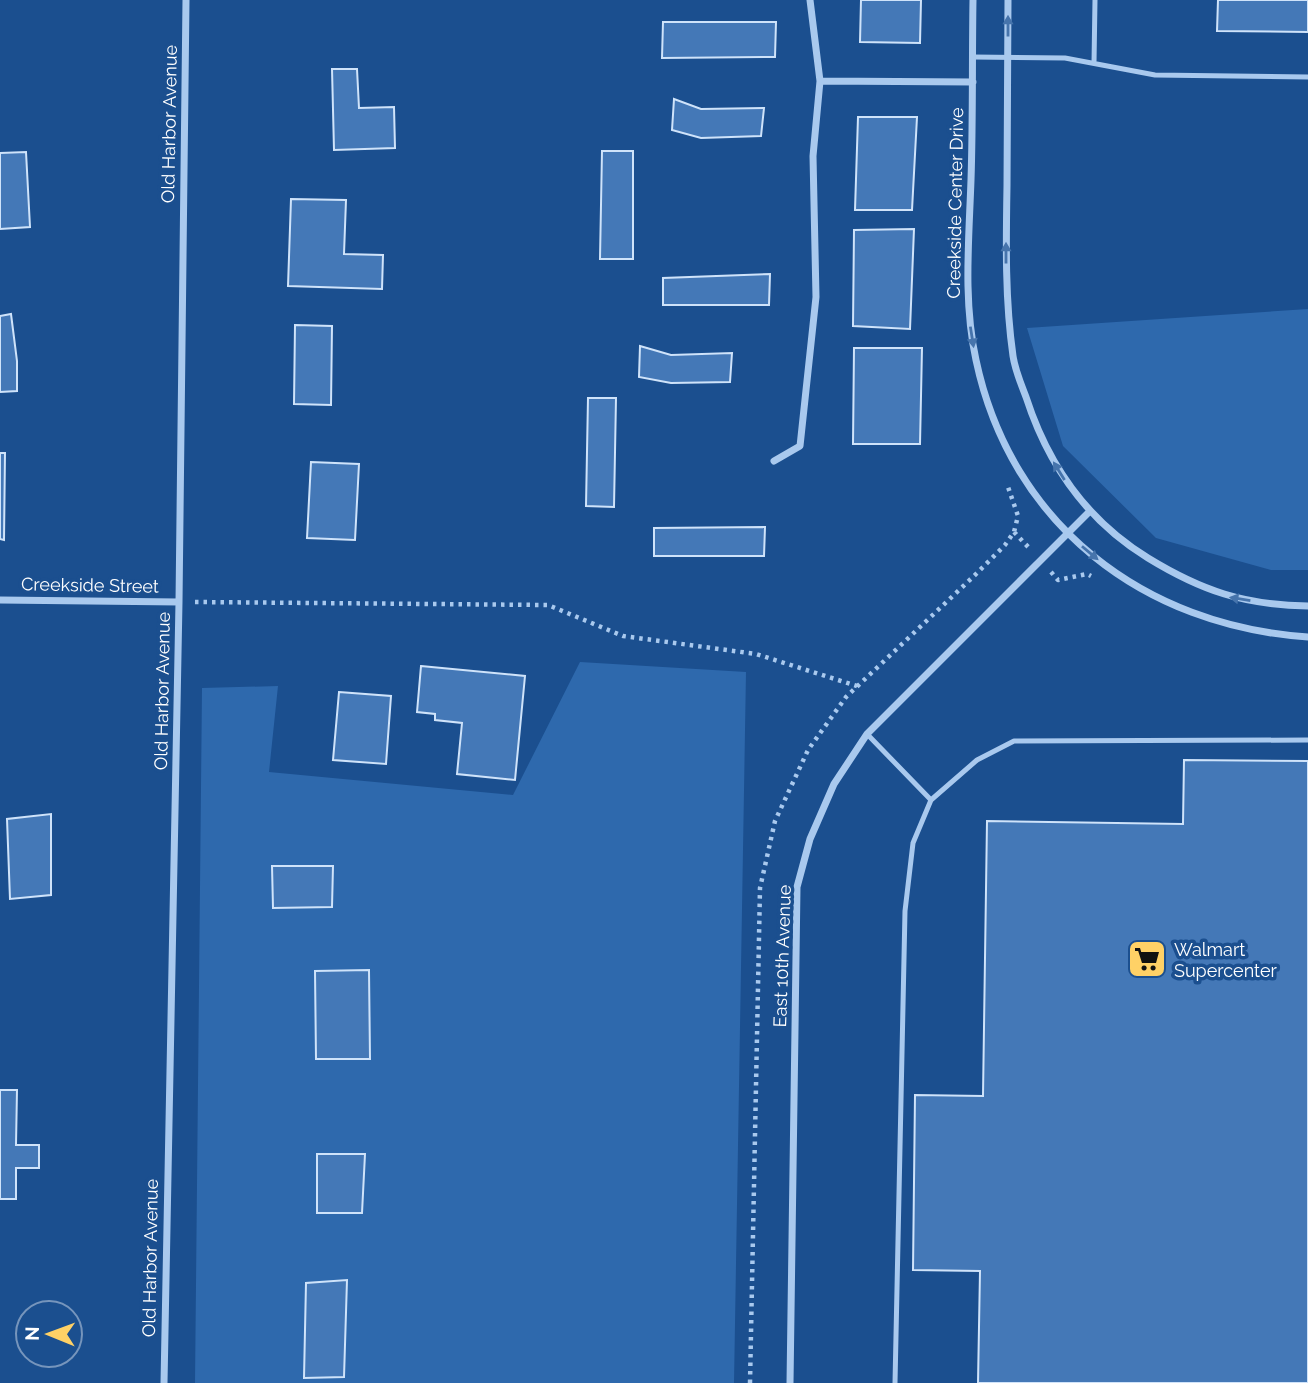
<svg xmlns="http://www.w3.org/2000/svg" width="1308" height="1383" viewBox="0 0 1308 1383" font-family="Raleway,sans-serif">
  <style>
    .green { fill: #2e69ad }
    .building { fill: #4478b7; stroke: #cfe3fa; stroke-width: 2 }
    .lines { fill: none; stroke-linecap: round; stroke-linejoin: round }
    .path { stroke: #a9c9ee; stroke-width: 4.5; stroke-dasharray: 3.5 5; stroke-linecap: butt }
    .lane { stroke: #a9c9ee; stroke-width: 5 }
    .street { stroke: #a9c9ee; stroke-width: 7 }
    .oneway { fill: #4674ac }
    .labels { text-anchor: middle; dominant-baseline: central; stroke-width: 7; stroke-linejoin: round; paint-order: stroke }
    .street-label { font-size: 18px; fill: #fff; stroke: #1b4f8f }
    .poi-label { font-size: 18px; fill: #fff; stroke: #1b4f8f; text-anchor: start }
  </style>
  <rect width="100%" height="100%" fill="#1b4f8f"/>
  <path class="green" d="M 1308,309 L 1308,570 L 1271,570 L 1156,538 L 1063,446 L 1027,328 Z
    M 580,662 L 746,672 L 734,1383 L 195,1383 L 202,688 L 278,686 L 269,772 L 513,795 Z"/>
  <path class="building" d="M 861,0 L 921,0 L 920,43 L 860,42 Z
    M 1218,0 L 1308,0 L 1308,32 L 1217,31 Z
    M 663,22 L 776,22 L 775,57 L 662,58 Z
    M 332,69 L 357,69 L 359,108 L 394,107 L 395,148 L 334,150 Z
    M 674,99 L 701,109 L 764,108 L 761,136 L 701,138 L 672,130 Z
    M 858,117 L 917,117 L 912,210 L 855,210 Z
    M 602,151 L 633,151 L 633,259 L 600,259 Z
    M 26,152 L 30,227 L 0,229 L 0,153 Z
    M 291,199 L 346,200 L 344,254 L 383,255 L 382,289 L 288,286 Z
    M 914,229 L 910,329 L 853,326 L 854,230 Z
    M 770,274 L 769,305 L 663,305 L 663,278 Z
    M 11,314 L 17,361 L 17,391 L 0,392 L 0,316 Z
    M 295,325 L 332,326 L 331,405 L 294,404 Z
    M 640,346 L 671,355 L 732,353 L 730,382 L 671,383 L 639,377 Z
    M 854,348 L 922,348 L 920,444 L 853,444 Z
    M 588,398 L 616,398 L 614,507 L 586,506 Z
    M 0,453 L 5,453 L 4,540 L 0,539 Z
    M 311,462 L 359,464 L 355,540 L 307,538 Z
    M 765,527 L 764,556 L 654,556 L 654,528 Z
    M 421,666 L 525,676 L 515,780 L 457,774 L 462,723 L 435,720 L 435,714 L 417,712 Z
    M 339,692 L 391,696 L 386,764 L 333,760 Z
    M 1184,760 L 1308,761 L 1308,1383 L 978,1383 L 980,1271 L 913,1270 L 915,1095 L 983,1096 L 987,821 L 1183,824 Z
    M 51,814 L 51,895 L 10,899 L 7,819 Z
    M 272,866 L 333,866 L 332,907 L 273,908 Z
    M 369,970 L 370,1059 L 316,1059 L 315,971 Z
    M 0,1090 L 17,1090 L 16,1145 L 39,1145 L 39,1168 L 16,1168 L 16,1199 L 0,1199 Z
    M 317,1154 L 365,1154 L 362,1213 L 317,1213 Z
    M 347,1280 L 344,1377 L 304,1378 L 306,1283 Z"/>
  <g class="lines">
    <path class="path" d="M 1014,532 L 1031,550
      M 1051,572 L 1058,580 L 1087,574 L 1091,576
      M 195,602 L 548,605 L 623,636 L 756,654 L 857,686
      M 750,1383 L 760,888 L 775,821 L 808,750 L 846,697 L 975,575 L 1005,545 L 1014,532 L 1018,516 L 1007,484"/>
    <path class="lane" d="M 973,57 L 1065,58 L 1155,75 L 1308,77
      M 1094,63 L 1095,0
      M 867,734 L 931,800
      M 895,1383 L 905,911 L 913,843 L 931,800 L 977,760 L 1014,741 L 1308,740"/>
    <path class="street" d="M 810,0 L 820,81
      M 973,0 C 972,60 973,120 971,180 C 969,240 963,301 976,360 C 1011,525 1144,626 1308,637
      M 1008,0 C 1008,62 1007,124 1007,186 C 1006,243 1005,300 1013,356 C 1015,370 1021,384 1026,397 C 1048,465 1086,520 1148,558 C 1202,591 1244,605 1308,606
      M 774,461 L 800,446 L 816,297 L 813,156 L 820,81 L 973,82
      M 0,600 L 179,602
      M 164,1383 L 179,602 L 186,0
      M 790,1383 L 797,887 L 810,839 L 834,784 L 867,734 L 1089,512"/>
  </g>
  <defs><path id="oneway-solid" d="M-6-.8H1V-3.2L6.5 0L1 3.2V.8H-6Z" transform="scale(1.75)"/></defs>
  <g class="oneway">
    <use href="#oneway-solid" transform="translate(1008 26) rotate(-90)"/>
    <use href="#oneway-solid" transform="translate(1006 253) rotate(-90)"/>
    <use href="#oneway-solid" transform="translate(972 337) rotate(81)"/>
    <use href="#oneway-solid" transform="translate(1059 471) rotate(-122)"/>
    <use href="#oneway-solid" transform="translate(1090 553) rotate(40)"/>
    <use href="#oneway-solid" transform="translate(1240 599) rotate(-171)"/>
  </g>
  <defs>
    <symbol id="supermarket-square" viewBox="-11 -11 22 22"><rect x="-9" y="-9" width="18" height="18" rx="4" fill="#ffd166" stroke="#1b4f8f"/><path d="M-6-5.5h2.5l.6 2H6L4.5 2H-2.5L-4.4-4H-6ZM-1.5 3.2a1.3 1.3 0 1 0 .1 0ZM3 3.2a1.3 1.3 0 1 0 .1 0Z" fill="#111"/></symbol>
  </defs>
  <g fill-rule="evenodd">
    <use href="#supermarket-square" x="1125" y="937" width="44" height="44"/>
  </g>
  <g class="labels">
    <g class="street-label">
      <text transform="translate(169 124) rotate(-89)">Old Harbor Avenue</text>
      <text transform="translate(955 203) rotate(-89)">Creekside Center Drive</text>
      <text transform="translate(90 585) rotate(1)">Creekside Street</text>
      <text transform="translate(162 691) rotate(-89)">Old Harbor Avenue</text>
      <text transform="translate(782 956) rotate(-88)">East 10th Avenue</text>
      <text transform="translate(150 1258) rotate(-89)">Old Harbor Avenue</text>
    </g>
    <g class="poi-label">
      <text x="1174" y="949">Walmart<tspan x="1174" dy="21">Supercenter</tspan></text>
    </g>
  </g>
  <g transform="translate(49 1334) rotate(271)"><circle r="33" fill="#1b4f8f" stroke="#7695bc" stroke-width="2"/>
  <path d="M0-5L12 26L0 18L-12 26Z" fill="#ffd166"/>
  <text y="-10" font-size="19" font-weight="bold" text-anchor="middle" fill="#ffffff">N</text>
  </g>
</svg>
